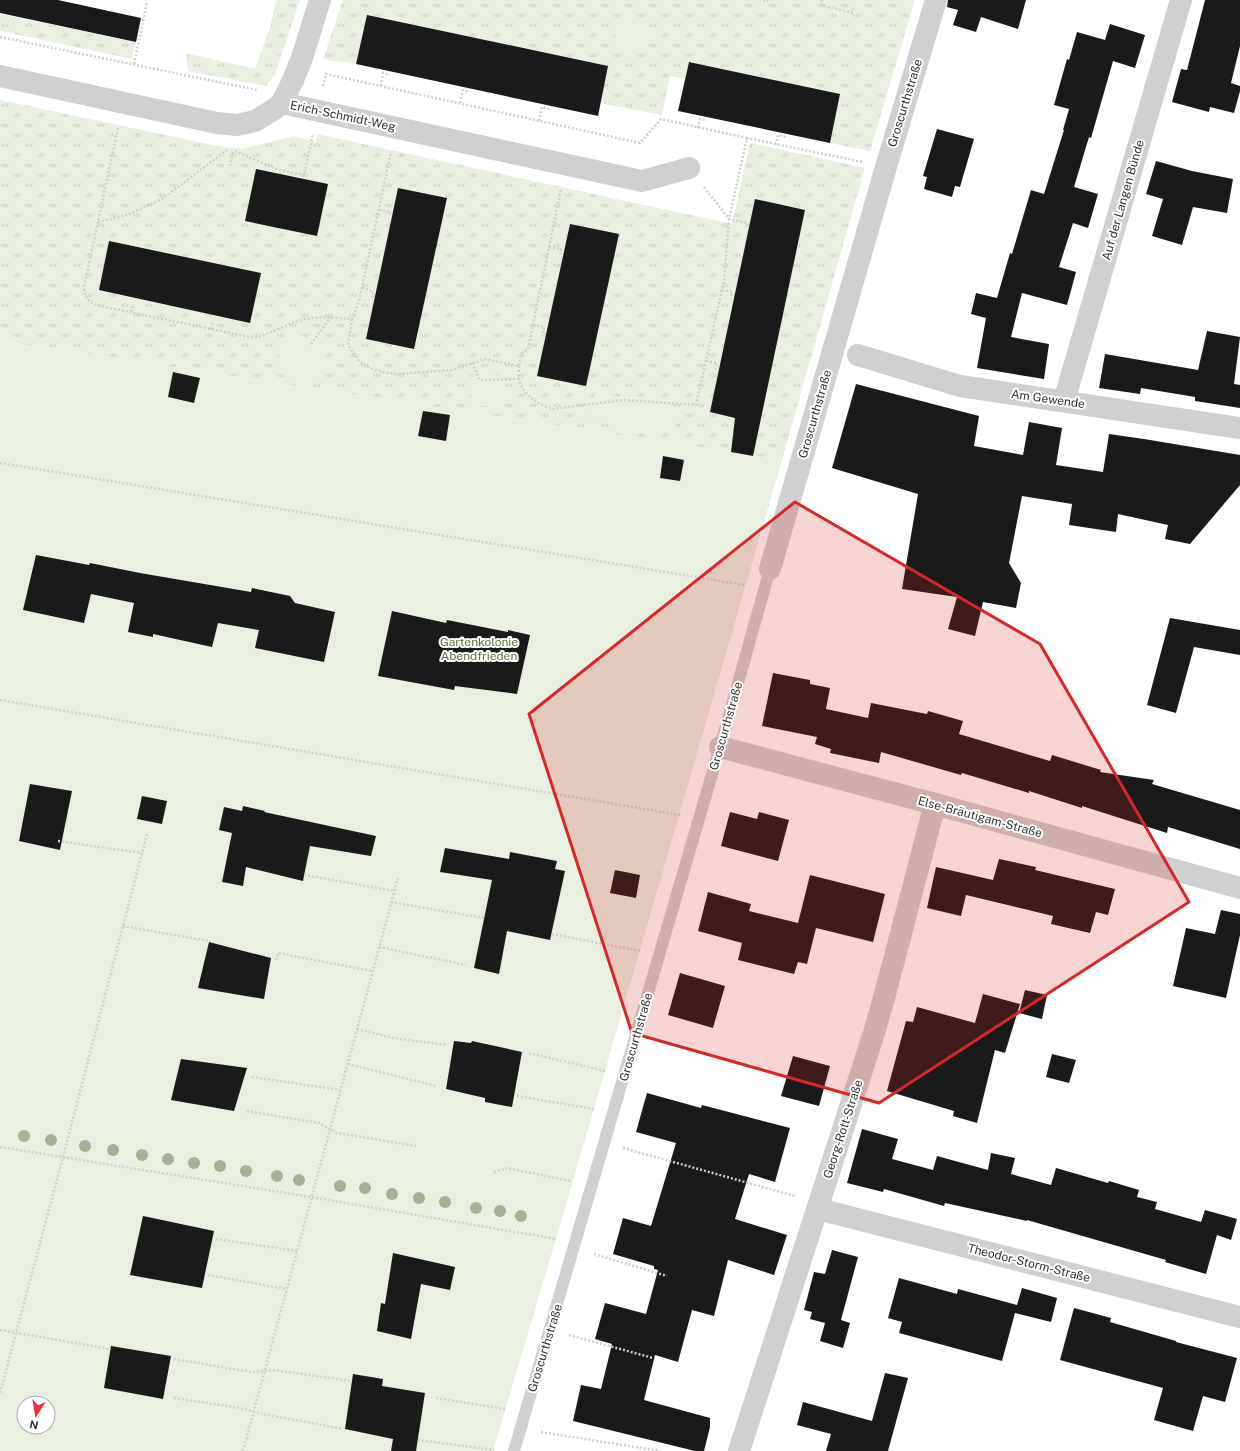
<svg xmlns="http://www.w3.org/2000/svg" width="1240" height="1451" viewBox="0 0 1240 1451" font-family="'Public Sans',sans-serif">
  <style>
    .grass { fill: url(#grass-tufts) }
    .green { fill: #e9f0e1; fill-rule: evenodd }
    .building { fill: #1a1a1a }
    .lines { fill: none; stroke-linecap: round; stroke-linejoin: round }
    .path { stroke: #d0d0d0; stroke-width: 2.5; stroke-dasharray: 2 2; stroke-linecap: butt }
    .lane { stroke: #d0d0d0; stroke-width: 12 }
    .street { stroke: #d0d0d0; stroke-width: 22 }
    .tree { fill: #a3b294 }
    .marked { fill: #d62828; fill-opacity: 0.2; stroke: #d62828; stroke-width: 3; stroke-linejoin: round }
    .labels { text-anchor: middle; dominant-baseline: central; stroke-width: 4; stroke-linejoin: round; paint-order: stroke }
    .street-label { font-size: 12px; fill: #333; stroke: #fff }
    .park-label { font-size: 12px; fill: #57733c; stroke: #fff }
  </style>
  <defs>
    <pattern id="grass-tufts" width="24" height="20" patternUnits="userSpaceOnUse"><rect width="24" height="20" fill="#e9f0e1"/><path d="M3 7l-1-3M5 7V3M7 7l1-3M15 17l-1-3M17 17v-4M19 17l1-3" fill="none" stroke="#c8cec2"/></pattern>
  </defs>
  <rect width="100%" height="100%" fill="#fff"/>
  <path class="grass" d="M 276,0 L 300,0 L 275,74 L 266,86 L 188,71 L 186,53 L 255,69 L 270,27 Z
    M 343,0 L 915,0 L 870,151 L 830,143 L 840,94 L 689,62 L 685,79 L 670,76 L 662,115 L 600,103 L 608,66 L 367,15 L 356,64 L 323,59 Z
    M 0,14 L 136,42 L 132,59 L 0,31 Z
    M 0,100 L 222,147 L 242,149 L 294,136 L 316,142 L 317,134 L 732,224 L 750,143 L 865,168 L 782,460 L 0,341 Z"/>
  <path class="green" d="M 620,14 L 651,20 L 645,51 L 614,45 Z
    M 298,335 L 321,340 L 325,350 L 320,371 L 302,380 L 275,373 L 282,342 Z
    M 0,341 L 782,460 L 564,1212 L 493,1451 L 0,1451 ZM 24,1403 L 48,1403 L 48,1427 L 24,1427 Z
    M 473,373 L 504,376 L 502,407 L 470,405 Z
    M 595,392 L 679,409 L 674,434 L 651,429 L 650,433 L 618,426 L 618,422 L 590,416 Z"/>
  <path class="building" d="M 0,0 L 58,0 L 141,18 L 136,42 L 0,13 Z
    M 948,0 L 1026,0 L 1018,29 L 981,17 L 976,32 L 953,25 L 958,10 L 947,7 Z
    M 1205,0 L 1240,0 L 1240,46 L 1231,83 L 1240,86 L 1240,91 L 1234,113 L 1210,107 L 1209,112 L 1172,102 L 1181,69 L 1187,70 Z
    M 367,15 L 608,66 L 598,116 L 356,64 Z
    M 1110,24 L 1145,35 L 1135,68 L 1113,61 L 1091,138 L 1089,137 L 1074,187 L 1098,194 L 1088,228 L 1073,223 L 1059,267 L 1076,272 L 1067,305 L 1022,293 L 1011,337 L 1049,344 L 1044,379 L 977,368 L 986,318 L 971,314 L 976,293 L 997,298 L 1010,253 L 1012,254 L 1031,190 L 1044,194 L 1064,130 L 1063,130 L 1069,109 L 1054,105 L 1067,59 L 1069,60 L 1077,32 L 1105,40 Z
    M 689,62 L 840,94 L 830,143 L 678,111 Z
    M 937,129 L 974,139 L 960,187 L 955,186 L 952,197 L 924,189 L 927,177 L 923,176 Z
    M 1156,161 L 1192,171 L 1233,179 L 1227,213 L 1193,207 L 1182,245 L 1152,236 L 1163,199 L 1146,194 Z
    M 256,169 L 328,184 L 317,236 L 245,221 Z
    M 398,188 L 447,198 L 414,349 L 366,339 Z
    M 755,199 L 805,210 L 753,456 L 731,452 L 735,418 L 710,412 Z
    M 570,224 L 619,234 L 586,386 L 537,376 Z
    M 109,241 L 261,273 L 250,323 L 99,290 Z
    M 1207,331 L 1240,337 L 1234,384 L 1240,385 L 1240,408 L 1195,401 L 1195,397 L 1141,388 L 1140,394 L 1099,388 L 1105,354 L 1198,370 Z
    M 173,372 L 200,378 L 194,403 L 168,397 Z
    M 856,384 L 979,416 L 974,446 L 1023,455 L 1029,422 L 1062,428 L 1056,465 L 1103,472 L 1109,434 L 1144,439 L 1240,455 L 1240,485 L 1190,544 L 1165,539 L 1168,525 L 1118,514 L 1116,532 L 1069,525 L 1072,504 L 1022,496 L 1009,563 L 1021,583 L 1016,608 L 983,602 L 975,636 L 948,629 L 957,597 L 902,589 L 918,494 L 832,468 Z
    M 423,411 L 450,415 L 446,441 L 418,436 Z
    M 663,456 L 684,460 L 680,481 L 660,478 Z
    M 36,555 L 89,565 L 90,563 L 140,573 L 251,592 L 252,588 L 290,596 L 295,603 L 335,612 L 324,662 L 255,648 L 259,630 L 218,623 L 212,647 L 153,634 L 153,637 L 128,632 L 134,603 L 91,594 L 84,623 L 23,610 Z
    M 392,611 L 446,623 L 447,620 L 508,632 L 508,630 L 530,635 L 517,694 L 455,686 L 454,690 L 378,676 Z
    M 1170,618 L 1240,630 L 1240,655 L 1194,647 L 1176,713 L 1147,705 Z
    M 773,673 L 810,680 L 810,684 L 830,688 L 826,709 L 868,718 L 871,703 L 927,714 L 928,711 L 963,721 L 959,734 L 1050,761 L 1052,755 L 1101,770 L 1100,772 L 1154,780 L 1152,784 L 1240,810 L 1240,849 L 1168,827 L 1167,833 L 1082,806 L 1082,808 L 1029,791 L 1029,793 L 962,773 L 961,775 L 881,752 L 879,763 L 830,753 L 831,749 L 815,744 L 817,737 L 762,726 Z
    M 30,784 L 72,791 L 60,850 L 19,841 Z
    M 142,796 L 167,801 L 162,824 L 137,819 Z
    M 243,806 L 265,811 L 264,812 L 376,836 L 371,856 L 310,846 L 303,881 L 246,867 L 243,886 L 222,882 L 232,833 L 219,830 L 224,807 L 242,811 Z
    M 730,812 L 757,819 L 759,812 L 789,820 L 778,861 L 721,846 Z
    M 445,848 L 509,859 L 510,852 L 557,861 L 555,869 L 565,871 L 550,940 L 507,931 L 499,974 L 474,968 L 492,880 L 440,872 Z
    M 999,859 L 1036,867 L 1035,870 L 1115,889 L 1108,915 L 1096,912 L 1090,933 L 1051,924 L 1053,916 L 966,895 L 961,916 L 927,908 L 936,867 L 993,880 Z
    M 615,870 L 640,875 L 636,898 L 610,893 Z
    M 810,875 L 885,894 L 873,942 L 816,928 L 807,964 L 798,962 L 794,974 L 738,960 L 742,943 L 698,931 L 708,892 L 751,904 L 749,911 L 798,923 Z
    M 1221,910 L 1240,914 L 1240,935 L 1226,998 L 1173,986 L 1186,928 L 1215,934 Z
    M 209,942 L 271,958 L 264,999 L 198,988 Z
    M 680,973 L 725,986 L 713,1028 L 668,1015 Z
    M 1025,990 L 1047,995 L 1042,1019 L 1019,1013 Z
    M 983,994 L 1020,1004 L 1005,1053 L 995,1050 L 977,1123 L 953,1116 L 954,1111 L 887,1091 L 906,1021 L 913,1022 L 917,1007 L 975,1023 Z
    M 454,1041 L 471,1043 L 472,1041 L 522,1052 L 512,1107 L 485,1102 L 485,1098 L 446,1089 Z
    M 1052,1054 L 1076,1060 L 1069,1083 L 1046,1077 Z
    M 793,1056 L 830,1066 L 819,1106 L 781,1096 Z
    M 181,1059 L 247,1068 L 234,1111 L 171,1100 Z
    M 647,1093 L 701,1108 L 702,1105 L 790,1128 L 775,1182 L 749,1174 L 735,1219 L 787,1235 L 774,1275 L 728,1260 L 714,1316 L 692,1310 L 678,1362 L 655,1355 L 644,1400 L 710,1418 L 710,1427 L 704,1451 L 695,1451 L 573,1421 L 581,1385 L 601,1389 L 612,1344 L 595,1339 L 605,1303 L 646,1314 L 658,1270 L 654,1269 L 654,1266 L 613,1254 L 623,1218 L 651,1226 L 676,1143 L 636,1132 Z
    M 862,1129 L 898,1139 L 892,1159 L 933,1170 L 937,1156 L 988,1170 L 991,1153 L 1015,1158 L 1011,1174 L 1051,1185 L 1056,1168 L 1108,1183 L 1109,1181 L 1139,1190 L 1137,1197 L 1157,1202 L 1155,1209 L 1201,1222 L 1205,1210 L 1237,1219 L 1231,1240 L 1217,1235 L 1206,1274 L 1165,1262 L 1166,1260 L 1027,1220 L 1027,1221 L 945,1203 L 944,1206 L 884,1189 L 883,1192 L 847,1183 Z
    M 143,1216 L 214,1231 L 202,1288 L 130,1275 Z
    M 832,1250 L 858,1257 L 841,1320 L 850,1323 L 843,1348 L 820,1341 L 825,1323 L 810,1319 L 812,1312 L 804,1310 L 814,1272 L 825,1274 Z
    M 393,1253 L 455,1267 L 450,1290 L 421,1284 L 411,1339 L 377,1331 L 381,1303 L 385,1304 Z
    M 899,1278 L 957,1294 L 958,1289 L 1017,1305 L 1022,1288 L 1057,1298 L 1051,1322 L 1015,1313 L 1002,1361 L 899,1333 L 902,1322 L 888,1318 Z
    M 1074,1308 L 1111,1318 L 1110,1322 L 1176,1341 L 1176,1342 L 1237,1358 L 1225,1402 L 1203,1396 L 1193,1431 L 1154,1420 L 1163,1388 L 1060,1360 Z
    M 111,1346 L 171,1356 L 163,1399 L 104,1388 Z
    M 885,1373 L 908,1378 L 888,1451 L 826,1451 L 831,1434 L 797,1425 L 803,1402 L 872,1421 Z
    M 353,1374 L 383,1379 L 382,1386 L 425,1393 L 416,1451 L 391,1451 L 393,1439 L 345,1429 Z"/>
  <g class="lines">
    <path class="path" d="M 763,0 L 768,1
      M 822,0 L 821,5 L 852,13 L 853,9
      M 0,37 L 257,90
      M 134,64 L 147,2
      M 323,86 L 326,74 L 640,143 L 661,119 L 747,138
      M 381,86 L 383,73 L 390,75
      M 460,103 L 463,90 L 469,92
      M 539,121 L 542,107 L 549,109
      M 118,128 L 84,287 C 84,297 88,300 96,305 L 254,338 C 272,333 288,323 306,319 C 321,316 337,318 352,319 L 359,301 L 391,152
      M 698,128 L 700,119 L 707,120
      M 776,145 L 778,135 L 787,137
      M 235,151 L 279,170 L 304,175 L 313,134
      M 230,166 L 233,151
      M 704,187 L 729,219 L 747,223 L 746,228
      M 379,210 L 390,212 L 389,217
      M 98,222 L 127,215 L 162,199 L 227,150
      M 549,247 L 561,249 L 560,254
      M 362,288 L 373,291 L 372,297
      M 722,290 L 732,292 L 731,298
      M 131,312 L 133,304
      M 352,319 L 348,345 L 360,362 L 372,369 L 386,373 L 400,374 L 452,370 L 485,359 L 519,366 L 522,353 L 528,349 L 561,189
      M 533,325 L 544,327 L 543,333
      M 211,329 L 213,322
      M 311,344 L 331,317
      M 706,361 L 717,363 L 715,369
      M 472,363 L 480,380 L 519,379
      M 519,366 C 519,370 518,375 519,379 C 523,396 539,405 553,409 L 624,400 L 696,405 L 724,281 L 729,219 L 747,138 L 862,162
      M 0,463 L 745,585
      M 0,700 L 680,815
      M 58,841 L 142,853
      M 304,875 L 394,891
      M 391,902 L 484,918
      M 123,926 L 209,941
      M 552,934 L 640,951
      M 379,947 L 466,965
      M 276,960 L 278,953 L 372,971
      M 357,1029 L 393,1038 L 447,1045
      M 529,1053 L 605,1071
      M 348,1064 L 436,1086
      M 252,1077 L 340,1090
      M 517,1096 L 594,1109
      M 247,1111 L 319,1123 L 337,1133 L 416,1146
      M 0,1147 L 311,1197 L 556,1239
      M 623,1148 L 795,1196
      M 494,1172 L 507,1168 L 571,1181
      M 216,1239 L 297,1251
      M 594,1254 L 667,1276
      M 208,1275 L 286,1289
      M 0,1330 L 110,1349
      M 569,1335 L 653,1358
      M 174,1359 L 251,1372 L 273,1370 L 352,1381
      M 0,1393 L 63,1157 L 147,834
      M 174,1398 L 240,1408 L 263,1414 L 343,1429
      M 436,1398 L 505,1409
      M 541,1432 L 660,1451
      M 418,1440 L 494,1450
      M 243,1451 L 398,878"/>
    <path class="lane" d="M 514,1451 L 720,747 L 770,569"/>
    <path class="street" d="M 0,76 L 217,123 L 237,125 L 255,121 L 273,110 L 282,103 L 293,80 L 302,58 L 320,0
      M 282,103 L 642,181 L 689,168
      M 858,355 L 960,386 L 1240,428
      M 1064,401 L 1181,0
      M 770,569 L 886,167 L 936,0
      M 720,747 L 935,804 L 1240,888
      M 818,1209 L 1240,1317
      M 739,1451 L 873,1036 L 884,998 L 935,804"/>
  </g>
  <g class="tree">
    <circle cx="24" cy="1136" r="6"/>
    <circle cx="51" cy="1140" r="6"/>
    <circle cx="85" cy="1146" r="6"/>
    <circle cx="113" cy="1150" r="6"/>
    <circle cx="142" cy="1155" r="6"/>
    <circle cx="168" cy="1159" r="6"/>
    <circle cx="194" cy="1163" r="6"/>
    <circle cx="220" cy="1166" r="6"/>
    <circle cx="246" cy="1171" r="6"/>
    <circle cx="277" cy="1176" r="6"/>
    <circle cx="299" cy="1180" r="6"/>
    <circle cx="340" cy="1186" r="6"/>
    <circle cx="365" cy="1188" r="6"/>
    <circle cx="392" cy="1194" r="6"/>
    <circle cx="419" cy="1198" r="6"/>
    <circle cx="445" cy="1202" r="6"/>
    <circle cx="476" cy="1208" r="6"/>
    <circle cx="500" cy="1211" r="6"/>
    <circle cx="521" cy="1216" r="6"/>
  </g>
  <path class="marked" d="M 795,502 L 1040,644 L 1189,902 L 879,1103 L 632,1033 L 529,714 Z"/>
  <g class="labels">
    <g class="street-label">
      <text transform="translate(905 103) rotate(-73)">Groscurthstraße</text>
      <text transform="translate(343 116) rotate(12)">Erich-Schmidt-Weg</text>
      <text transform="translate(1123 200) rotate(-74)">Auf der Langen Bünde</text>
      <text transform="translate(1048 399) rotate(8)">Am Gewende</text>
      <text transform="translate(815 414) rotate(-74)">Groscurthstraße</text>
      <text transform="translate(726 726) rotate(-74)">Groscurthstraße</text>
      <text transform="translate(980 817) rotate(15)">Else-Bräutigam-Straße</text>
      <text transform="translate(636 1037) rotate(-74)">Groscurthstraße</text>
      <text transform="translate(843 1129) rotate(-72)">Georg-Rott-Straße</text>
      <text transform="translate(1029 1263) rotate(14)">Theodor-Storm-Straße</text>
      <text transform="translate(545 1348) rotate(-73)">Groscurthstraße</text>
    </g>
    <g class="park-label">
      <text x="479" y="642">Gartenkolonie<tspan x="479" dy="14">Abendfrieden</tspan></text>
    </g>
  </g>
  <g transform="translate(36 1415) rotate(192)"><circle r="19" fill="#ffffff" stroke="#adadad"/>
  <path d="M0-3L7 15L0 10L-7 15Z" fill="#f12e41"/>
  <text y="-6" font-size="11" font-weight="bold" text-anchor="middle" fill="#333333">N</text>
  </g>
</svg>
